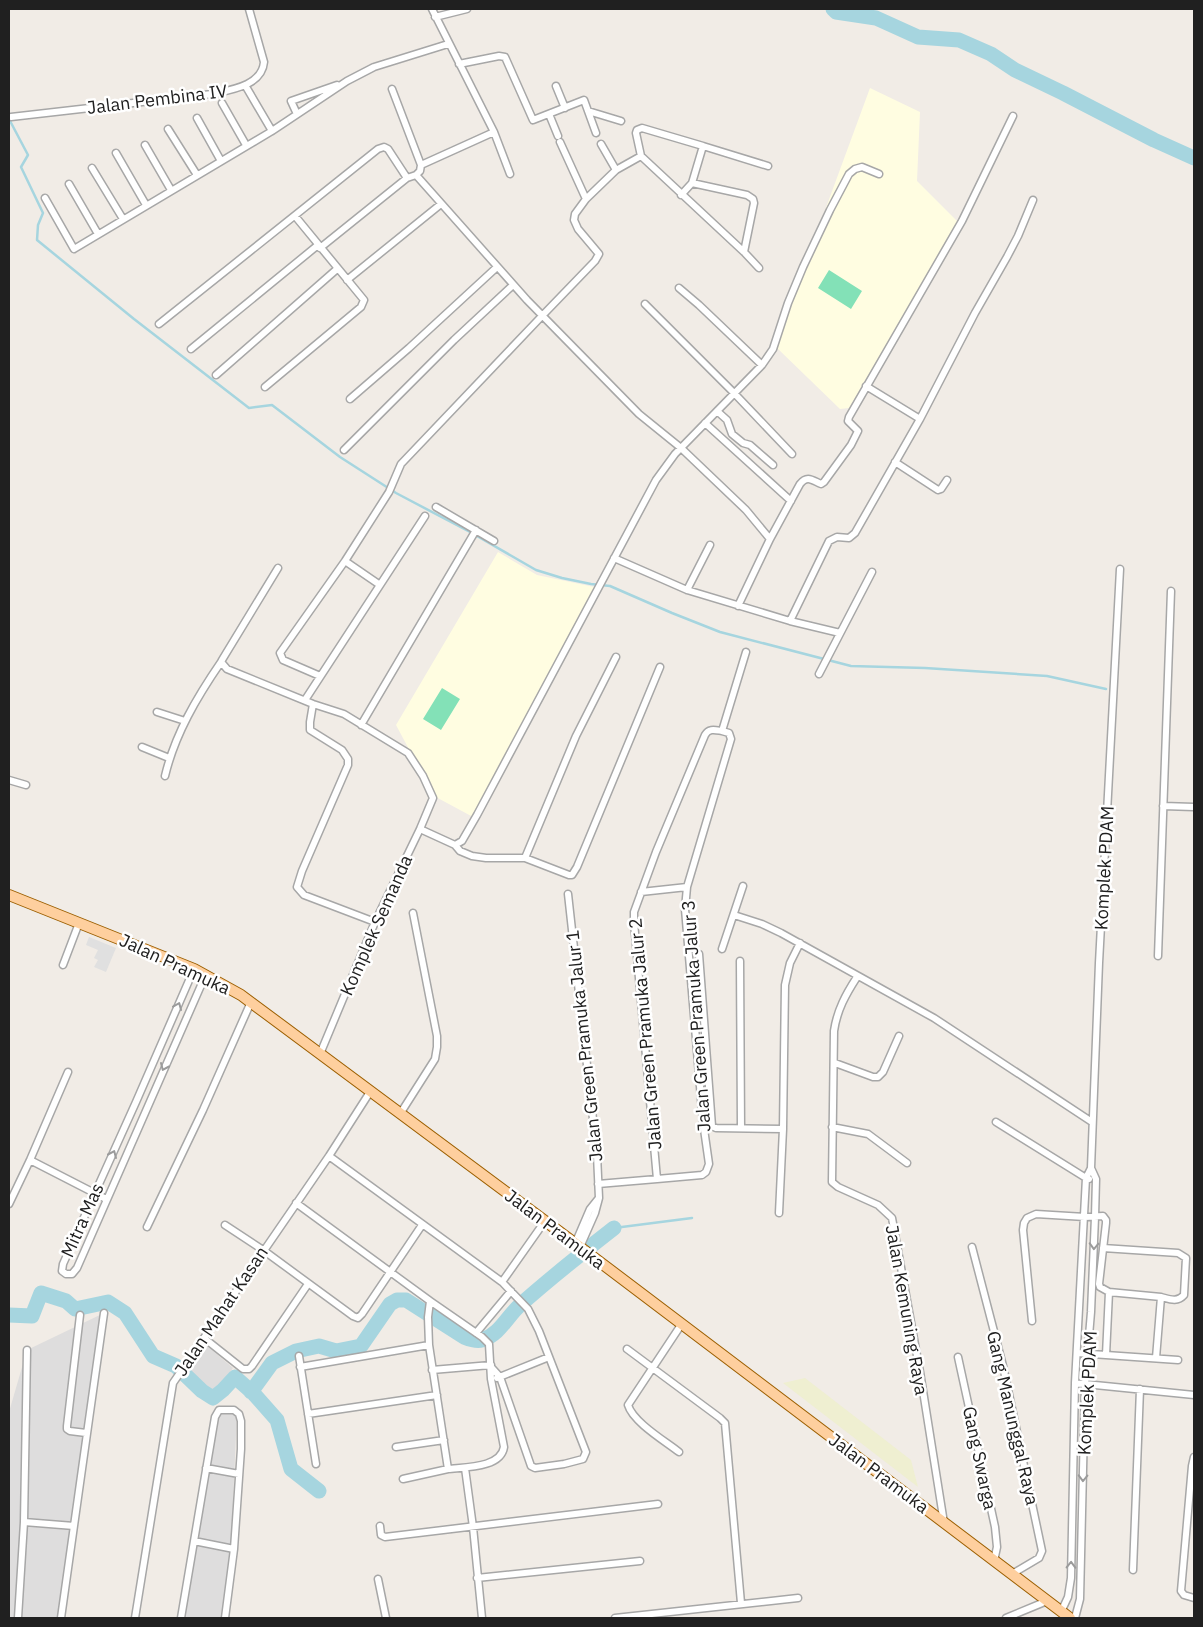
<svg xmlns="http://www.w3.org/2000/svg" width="1203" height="1627" viewBox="0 0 1203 1627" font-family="'IBM Plex Sans',sans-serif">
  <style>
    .residential { fill: #dedddd }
    .education { fill: #fffde1 }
    .farmland { fill: #efefd1 }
    .pitch { fill: #83e1b7 }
    .parking { fill: #e0e0e0 }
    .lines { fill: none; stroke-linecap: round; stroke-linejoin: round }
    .stream { stroke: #a6d5df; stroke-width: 2.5 }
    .river { stroke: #a6d5df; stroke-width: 15 }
    .street-casing { stroke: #a7a7a7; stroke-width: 9 }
    .primary-casing { stroke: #9c5f00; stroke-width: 12 }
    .street { stroke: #fff; stroke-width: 6 }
    .primary { stroke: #fecf9e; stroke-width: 10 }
    .oneway { stroke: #9b9b9b }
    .labels { text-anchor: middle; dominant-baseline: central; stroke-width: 5; stroke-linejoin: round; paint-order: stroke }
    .street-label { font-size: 18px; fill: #202020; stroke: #fff }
  </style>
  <rect width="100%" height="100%" fill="#f1ece6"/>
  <path class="residential" d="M 104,1313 L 63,1618 L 9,1618 L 9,1412 L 27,1350 Z
    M 206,1345 L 233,1368 L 218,1387 L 213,1398 L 206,1388 L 186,1370 Z
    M 237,1412 L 228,1618 L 182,1618 L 217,1413 Z"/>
  <path class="education" d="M 870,88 L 920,112 L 917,181 L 958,222 L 849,408 L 840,409 L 776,347 L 778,338 Z
    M 498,552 L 537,575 L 599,588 L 473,817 L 434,796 L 396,725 Z"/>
  <path class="farmland" d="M 805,1378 L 911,1460 L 918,1487 L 783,1383 Z"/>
  <path class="pitch" d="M 829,270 L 862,291 L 851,309 L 818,288 Z
    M 442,688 L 460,699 L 441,730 L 423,719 Z"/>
  <path class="parking" d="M 89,937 L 116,948 L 106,972 L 94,967 L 98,960 L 94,958 L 98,950 L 86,945 Z"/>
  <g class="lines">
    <path class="stream" d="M 9,119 L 28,155 L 21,167 L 43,213 L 38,225 L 37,240 L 134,319 L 249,408 L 272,405 L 340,457 L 396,493 L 470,532 L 536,570 L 562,578 L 591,584 L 610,586 L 672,613 L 720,632 L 851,666 L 925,668 L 1047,676 L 1106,689
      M 614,1228 L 692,1218"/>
    <path class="river" d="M 833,9 L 836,12 L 876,18 L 918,37 L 959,40 L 991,54 L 1015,70 L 1063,93 L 1154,140 L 1194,158
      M 9,1315 L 32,1316 L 41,1293 L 66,1301 L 75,1309 L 108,1302 L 125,1313 L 153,1356 L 176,1366 L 202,1391 L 213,1398 L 223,1390 L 235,1377 L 254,1394 L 277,1420 L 291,1469 L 319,1491
      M 251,1392 L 272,1363 L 296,1351 L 319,1346 L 336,1351 L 361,1346 L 390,1304 L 397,1300 L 406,1300 L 464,1337 C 469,1339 476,1342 482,1340 C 499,1335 507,1317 519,1306 C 549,1279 582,1253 614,1228"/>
    <defs>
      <path id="street" d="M 432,9 L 494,132 L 510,174
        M 435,17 L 467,9
        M 459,64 L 499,56 L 505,57 L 533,120 L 584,100 L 596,133
        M 245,85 L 272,131
        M 556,86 L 565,108
        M 392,89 L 421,165 L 420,171 L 416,175 L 527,300 L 639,414 L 681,448 L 746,510 L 770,539
        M 222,103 L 246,145
        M 588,111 L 621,121
        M 297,114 L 291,101 L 337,85
        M 549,114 L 558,136
        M 11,117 L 212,94 C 230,90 262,86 264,62 L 249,9
        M 197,118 L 221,161
        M 168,129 L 197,175
        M 560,142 L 586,199
        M 601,144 L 616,170
        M 145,145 L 171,190
        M 116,153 L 146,205
        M 641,156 L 636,133 L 637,130 L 642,128 L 703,146
        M 421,165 L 494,132
        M 92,168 L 123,219
        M 692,183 L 703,146 L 768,166
        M 69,184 L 98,234
        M 681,195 L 692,183 L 747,195 L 753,199 L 754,203 L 744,252
        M 45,198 L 74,249 L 272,131 L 347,81 L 374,67 L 448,44
        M 320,248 L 407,178 L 416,175
        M 347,280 L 441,204
        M 679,288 L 699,305 L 762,365
        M 645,304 L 734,393 L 792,454
        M 159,324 L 378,149 L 384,147 L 388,149 L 407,178
        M 191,349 L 318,245
        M 216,375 L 337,269
        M 866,386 L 920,419
        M 265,387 L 361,307 L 364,300 L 295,216
        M 350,399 L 409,348 L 497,267
        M 717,411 L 727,420 L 732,434 L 743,443 L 750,445 L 773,465
        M 705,423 L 791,501
        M 344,450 L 454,340 L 513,285
        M 895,462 L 938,490 L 941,489 L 947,480
        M 436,507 L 494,541
        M 614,558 L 687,590 L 790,621 L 840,633
        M 345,561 L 380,585
        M 278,568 L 222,660 L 221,662 L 227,669 L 313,704 L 344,714 L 408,753 L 423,776 L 433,798 L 420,829 L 375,922 L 320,1054
        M 687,590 L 710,545
        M 738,606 L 770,539 L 800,484 C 807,475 812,480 821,484 L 824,482 L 851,445 L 858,431 L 848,421 L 849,417 L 962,221 L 1013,116
        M 790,621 L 829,541 L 837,537 L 849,538 L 855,533 L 920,419 L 975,313 L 1007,257 L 1018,236 L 1033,200
        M 819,674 L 872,572
        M 320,676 L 283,660 L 280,653 L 345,561 L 389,492 L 401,464 L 540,318 L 595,261 L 599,254 L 578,229 L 574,220 L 575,214 L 586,199 L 616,170 L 641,156 L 744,252 L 759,268
        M 305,700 L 425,516
        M 313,704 L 310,722 L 310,730 L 342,750 L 348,759 L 348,765 L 302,871 L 297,887 L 304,895 L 375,922
        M 157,712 L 185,721
        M 361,725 L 476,530
        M 142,747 L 169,758
        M 165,776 C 175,734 197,697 221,662
        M 9,780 L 26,785
        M 1163,806 L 1194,807
        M 420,829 L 455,845 L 462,841 L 477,815 L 656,480 L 675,454 L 762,365 L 773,349 L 788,303 L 803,267 L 830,210 L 849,174 L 855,169 L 862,167 L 879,174
        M 455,845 L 460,851 L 472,856 L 486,858 L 525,858 L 569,875 L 572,875 L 577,867 L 660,667
        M 525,858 L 576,736 L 616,657
        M 641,892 L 687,887
        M 568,894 L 597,1155 L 599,1198 L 595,1213 L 580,1247
        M 734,915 L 762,924 L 781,933 L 934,1018 L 1092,1122
        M 722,949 L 743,886
        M 699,954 L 712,1126 L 716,1128 L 783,1129
        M 1158,956 L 1171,591
        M 740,961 L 741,1128
        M 63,965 L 79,923
        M 194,969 L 136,1102 L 63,1264 L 62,1271 L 66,1274 L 72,1274 L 77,1268 L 206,974
        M 857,977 C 846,994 837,1010 834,1031 L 832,1182 L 838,1187 L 878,1205 L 892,1218 L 920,1372 L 944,1523
        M 835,1063 L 873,1077 L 878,1077 L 883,1072 L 899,1036
        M 400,1114 L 435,1059 L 437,1047 L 437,1036 L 413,913
        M 996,1122 L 1086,1178 L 1089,1179
        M 832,1127 L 868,1134 L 907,1163
        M 329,1156 L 502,1282 L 528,1309 L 539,1331 L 586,1452 L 583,1459 L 564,1464 L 535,1468 L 531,1466 L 500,1377 L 491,1367
        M 30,1160 L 106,1199
        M 657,1179 L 702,1175 L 706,1172 L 709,1164 L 703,1122 L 685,909 L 687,887 L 731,739 L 729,733 L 722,731
        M 598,1184 L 657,1179 L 634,922 L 634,912 L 656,852 L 705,735 C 709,728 715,730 722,731 L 746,652
        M 296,1203 L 430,1301
        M 9,1204 L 30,1160 L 68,1072
        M 779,1213 L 783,1129 L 785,985 L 790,963 L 800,943
        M 225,1225 L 263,1250 L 353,1316 L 358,1318 L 362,1314 L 422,1225
        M 147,1227 L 203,1110 L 251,1002
        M 575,1244 L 590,1209 L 598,1199
        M 972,1247 L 1003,1366 L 1042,1551 L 1039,1558 L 1012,1574
        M 1103,1248 L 1178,1253 L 1186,1258 L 1184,1295 C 1177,1303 1169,1299 1161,1297 L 1156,1358
        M 502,1282 L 545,1221
        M 1109,1292 L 1161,1297
        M 430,1301 L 482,1337 L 489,1344 L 491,1379 L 504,1447 C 501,1468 465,1467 448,1469 L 429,1345 L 428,1317 Z
        M 80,1315 L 67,1426 L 67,1429 L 70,1431 L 86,1433
        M 1032,1321 L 1023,1230 L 1024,1223 L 1027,1218 L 1036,1214 L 1085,1217 L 1103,1216 L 1106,1220 L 1106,1223 L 1099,1284 L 1100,1287 L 1109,1292 L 1106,1355
        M 476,1333 L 511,1291
        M 204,1338 L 243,1369 L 249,1369 L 252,1366 L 308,1284
        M 627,1349 L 720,1418 L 725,1423 L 741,1603
        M 1077,1353 L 1178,1360
        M 299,1356 L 316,1464
        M 958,1357 L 995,1527 L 997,1547 L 994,1561
        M 300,1367 L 429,1345
        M 432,1370 L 491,1365
        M 497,1378 L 549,1357
        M 1075,1383 L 1194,1395
        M 308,1414 L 437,1395
        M 396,1447 L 444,1440
        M 679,1452 C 665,1441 633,1422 628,1405 L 681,1325
        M 1194,1457 L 1192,1466 L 1181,1591 L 1184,1595 L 1194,1598
        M 206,1468 L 239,1474
        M 465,1468 L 473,1527 L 482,1618
        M 403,1479 L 448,1469
        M 24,1522 L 74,1526
        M 380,1526 L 381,1535 L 385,1537 L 658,1504
        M 194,1541 L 234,1549
        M 1133,1570 L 1140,1389
        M 477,1578 L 640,1561
        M 378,1579 L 386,1618
        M 1061,1612 L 1068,1597 L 1071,1578 L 1075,1383 L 1086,1178 L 1091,1168 L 1099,963 L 1120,569
        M 18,1618 L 24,1522 L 27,1350
        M 61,1618 L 104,1313
        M 135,1618 L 173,1383 L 329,1156 L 370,1092
        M 181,1618 L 215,1417 L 219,1410 L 234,1410 L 239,1414 L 241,1421 L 241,1449 L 234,1549 L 225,1618
        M 615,1618 L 798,1598
        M 1006,1618 L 1047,1601
        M 1075,1618 L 1080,1599 L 1085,1384 L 1091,1312 L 1095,1217 L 1096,1179 L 1091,1168"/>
      <path id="primary" d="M 9,895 L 194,969 L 241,995 L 580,1247 L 1070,1618"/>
    </defs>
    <use href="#street" class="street-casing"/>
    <use href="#primary" class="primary-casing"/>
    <use href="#street" class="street"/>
    <use href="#primary" class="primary"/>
  </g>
  <defs><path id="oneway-chevron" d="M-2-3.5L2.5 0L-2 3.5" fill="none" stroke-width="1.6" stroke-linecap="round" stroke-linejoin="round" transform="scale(1.25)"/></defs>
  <g class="oneway">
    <use href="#oneway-chevron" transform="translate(178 1006) rotate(-67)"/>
    <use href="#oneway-chevron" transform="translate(164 1067) rotate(114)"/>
    <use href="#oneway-chevron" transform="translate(113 1154) rotate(-66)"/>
    <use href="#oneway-chevron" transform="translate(1094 1246) rotate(92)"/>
    <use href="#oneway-chevron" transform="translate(1083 1478) rotate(91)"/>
    <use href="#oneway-chevron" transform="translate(1071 1565) rotate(-89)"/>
  </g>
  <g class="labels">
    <g class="street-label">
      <text transform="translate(157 99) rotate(-7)">Jalan Pembina IV</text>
      <text transform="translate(1104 868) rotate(-87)">Komplek PDAM</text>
      <text transform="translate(376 925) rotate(-66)">Komplek Semanda</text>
      <text transform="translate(175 964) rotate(25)">Jalan Pramuka</text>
      <text transform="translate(696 1016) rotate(-94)">Jalan Green Pramuka Jalur 3</text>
      <text transform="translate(645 1034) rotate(-95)">Jalan Green Pramuka Jalur 2</text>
      <text transform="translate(584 1046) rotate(-96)">Jalan Green Pramuka Jalur 1</text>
      <text transform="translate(82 1220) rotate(-66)">Mitra Mas</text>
      <text transform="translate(555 1229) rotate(37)">Jalan Pramuka</text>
      <text transform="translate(907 1310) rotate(80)">Jalan Kemuning Raya</text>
      <text transform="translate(221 1311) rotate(-56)">Jalan Mahat Kasan</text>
      <text transform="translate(1087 1393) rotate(-87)">Komplek PDAM</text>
      <text transform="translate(1013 1418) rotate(77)">Gang Manunggal Raya</text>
      <text transform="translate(980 1458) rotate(78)">Gang Swarga</text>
      <text transform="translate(879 1473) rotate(37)">Jalan Pramuka</text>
    </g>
  </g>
  <rect width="1203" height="1627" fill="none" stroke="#202020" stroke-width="20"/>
</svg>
